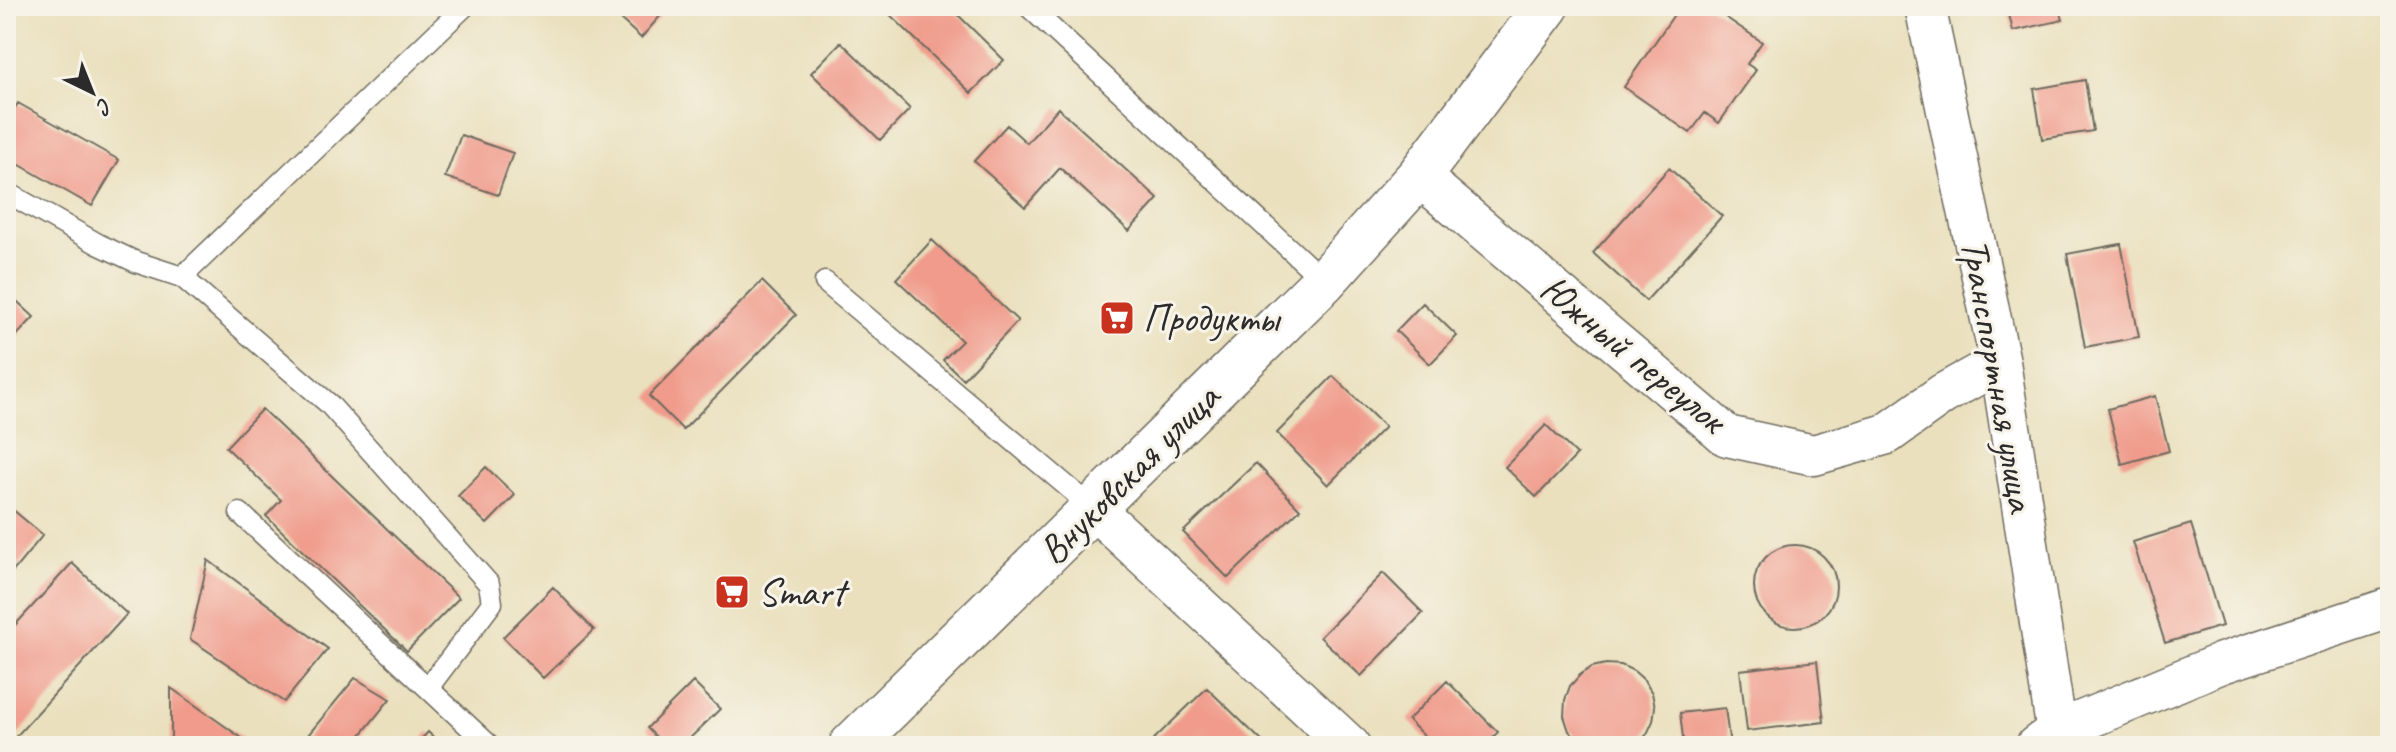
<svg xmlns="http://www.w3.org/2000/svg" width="2396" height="752" viewBox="0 0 2396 752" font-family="Caveat,sans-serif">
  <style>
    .building { fill: #f09b8b }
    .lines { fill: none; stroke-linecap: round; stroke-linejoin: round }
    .service-casing { stroke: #6e6a5e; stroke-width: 23 }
    .minor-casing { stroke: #6e6a5e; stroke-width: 43 }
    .secondary-casing { stroke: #6e6a5e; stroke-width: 47 }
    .service { stroke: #fff; stroke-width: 20 }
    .minor { stroke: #fff; stroke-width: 40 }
    .secondary { stroke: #fff; stroke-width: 44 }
    .labels { text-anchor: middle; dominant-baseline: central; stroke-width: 6; stroke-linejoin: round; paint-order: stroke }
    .poi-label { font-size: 40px; fill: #2b2b2b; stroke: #f7f3e8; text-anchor: start }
    .street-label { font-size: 40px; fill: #2b2b2b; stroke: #f7f3e8 }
  </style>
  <rect width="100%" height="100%" fill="#f7f3e8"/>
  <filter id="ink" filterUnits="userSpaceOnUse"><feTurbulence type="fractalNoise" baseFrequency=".0125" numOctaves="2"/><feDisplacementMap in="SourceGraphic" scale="16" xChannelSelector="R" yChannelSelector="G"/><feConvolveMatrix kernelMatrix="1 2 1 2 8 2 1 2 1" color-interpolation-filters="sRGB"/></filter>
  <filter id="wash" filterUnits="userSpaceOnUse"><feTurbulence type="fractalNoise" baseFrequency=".006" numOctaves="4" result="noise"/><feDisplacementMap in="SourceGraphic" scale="32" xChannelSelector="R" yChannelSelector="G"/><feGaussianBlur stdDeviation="1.8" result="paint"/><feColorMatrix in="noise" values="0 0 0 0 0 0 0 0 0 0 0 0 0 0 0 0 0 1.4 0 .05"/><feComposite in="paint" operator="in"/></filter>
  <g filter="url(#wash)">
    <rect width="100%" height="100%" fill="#eae0bd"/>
    <g id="blocks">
      <path class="building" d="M 606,6 L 669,6 L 641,38 Z
        M 881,6 L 949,6 L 1004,60 L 971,93 Z
        M 1680,6 L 1709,6 L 1762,42 L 1747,64 L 1756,70 L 1719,123 L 1705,113 L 1690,133 L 1624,87 Z
        M 2007,6 L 2059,6 L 2063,20 L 2013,31 Z
        M 841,42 L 910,109 L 880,140 L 811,73 Z
        M 2085,80 L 2093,131 L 2042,139 L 2034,89 Z
        M 18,103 L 119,160 L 92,206 L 6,157 L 6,122 Z
        M 1058,108 L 1158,199 L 1129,231 L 1060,168 L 1025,207 L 974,161 L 1007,125 L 1027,143 Z
        M 461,135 L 513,153 L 498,195 L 445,177 Z
        M 1669,168 L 1722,216 L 1646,301 L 1593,253 Z
        M 932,240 L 1018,321 L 963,379 L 943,360 L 962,341 L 896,279 Z
        M 2121,244 L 2139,337 L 2085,347 L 2067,254 Z
        M 762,281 L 796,315 L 683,430 L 649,396 Z
        M 6,291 L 34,317 L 6,347 Z
        M 1423,303 L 1457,336 L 1430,364 L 1396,331 Z
        M 1333,376 L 1385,427 L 1328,485 L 1277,433 Z
        M 2155,396 L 2169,451 L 2122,464 L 2108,409 Z
        M 262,409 L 459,598 L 407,651 L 266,516 L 281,500 L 226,447 Z
        M 1546,425 L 1577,455 L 1536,497 L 1505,467 Z
        M 1256,463 L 1300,509 L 1228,578 L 1183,532 Z
        M 486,467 L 515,495 L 487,524 L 458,496 Z
        M 6,504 L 43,535 L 6,580 Z
        M 2191,524 L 2222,626 L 2165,643 L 2133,542 Z
        M1754 586a41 41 0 1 1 82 0a41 41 0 1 1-82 0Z
        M 208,560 L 328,649 L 284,702 L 190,639 Z
        M 72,563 L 127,614 L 13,740 L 6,735 L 6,635 Z
        M 1383,573 L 1423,613 L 1361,676 L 1320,637 Z
        M 553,587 L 594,630 L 543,678 L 503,637 Z
        M 1817,661 L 1824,722 L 1747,731 L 1740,670 Z
        M 1606,664 L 1621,665 L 1634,671 L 1644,680 L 1652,693 L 1655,707 L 1653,721 L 1647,734 L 1637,746 L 1583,746 L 1569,731 L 1564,716 L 1565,700 L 1570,686 L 1580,675 L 1592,667 Z
        M 355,678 L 390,699 L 352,746 L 299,746 Z
        M 1447,681 L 1498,732 L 1484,746 L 1434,746 L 1408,720 Z
        M 693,682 L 720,709 L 682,746 L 665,746 L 647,728 Z
        M 171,688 L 253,746 L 171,746 Z
        M 1207,688 L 1267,746 L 1160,746 L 1154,739 Z
        M 1725,708 L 1730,746 L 1684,746 L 1680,713 Z
        M 428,732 L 443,746 L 415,746 Z"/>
    </g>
  </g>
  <g filter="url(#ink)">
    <use href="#blocks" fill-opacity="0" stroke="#6e6a5e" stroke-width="2"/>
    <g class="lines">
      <defs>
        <path id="service" d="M 1028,6 L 1324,281
          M 6,192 L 98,244 L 136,262 L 182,277 L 329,404 L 489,584 L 492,603 L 428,688
          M 182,277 L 465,6
          M 825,282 L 1094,509
          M 240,513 L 490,746"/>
        <path id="minor" d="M 1925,6 L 2000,362 L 2059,746
          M 1419,176 L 1727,436 L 1814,455 L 1887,434 L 1943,394 L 2000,362
          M 1094,509 L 1350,746
          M 2036,746 L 2055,732 L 2222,663 L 2390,608"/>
        <path id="secondary" d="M 851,746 L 1324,281 L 1419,176 L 1547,6"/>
      </defs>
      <use href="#service" class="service-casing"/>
      <use href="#minor" class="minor-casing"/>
      <use href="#secondary" class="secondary-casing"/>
      <use href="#service" class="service"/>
      <use href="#minor" class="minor"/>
      <use href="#secondary" class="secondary"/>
    </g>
  </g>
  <defs>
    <symbol id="supermarket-square" viewBox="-11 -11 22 22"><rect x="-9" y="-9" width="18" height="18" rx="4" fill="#c8321e" stroke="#f7f3e8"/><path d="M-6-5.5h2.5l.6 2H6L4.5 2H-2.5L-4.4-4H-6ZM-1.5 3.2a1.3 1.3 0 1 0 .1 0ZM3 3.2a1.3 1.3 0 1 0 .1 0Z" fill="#fff"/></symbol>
  </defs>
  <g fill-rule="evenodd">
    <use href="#supermarket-square" x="1097" y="298" width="40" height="40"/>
    <use href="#supermarket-square" x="712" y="572" width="40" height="40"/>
  </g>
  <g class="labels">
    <g class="poi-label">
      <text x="1143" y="318">Продукты</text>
      <text x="758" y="592">Smart</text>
    </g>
    <g class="street-label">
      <text transform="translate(1633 354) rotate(39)">Южный переулок</text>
      <text transform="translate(1998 375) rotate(80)">Транспортная улица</text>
      <text transform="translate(1129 474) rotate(-45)">Внуковская улица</text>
    </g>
  </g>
  <rect width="2396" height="752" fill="none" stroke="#f7f3e8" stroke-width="32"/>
  <g transform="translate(92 92) rotate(137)" stroke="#f7f3e8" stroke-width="6" paint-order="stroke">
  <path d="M0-6L14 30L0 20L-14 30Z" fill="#2b2b2b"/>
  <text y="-12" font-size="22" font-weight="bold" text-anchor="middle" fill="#2b2b2b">С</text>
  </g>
</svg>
